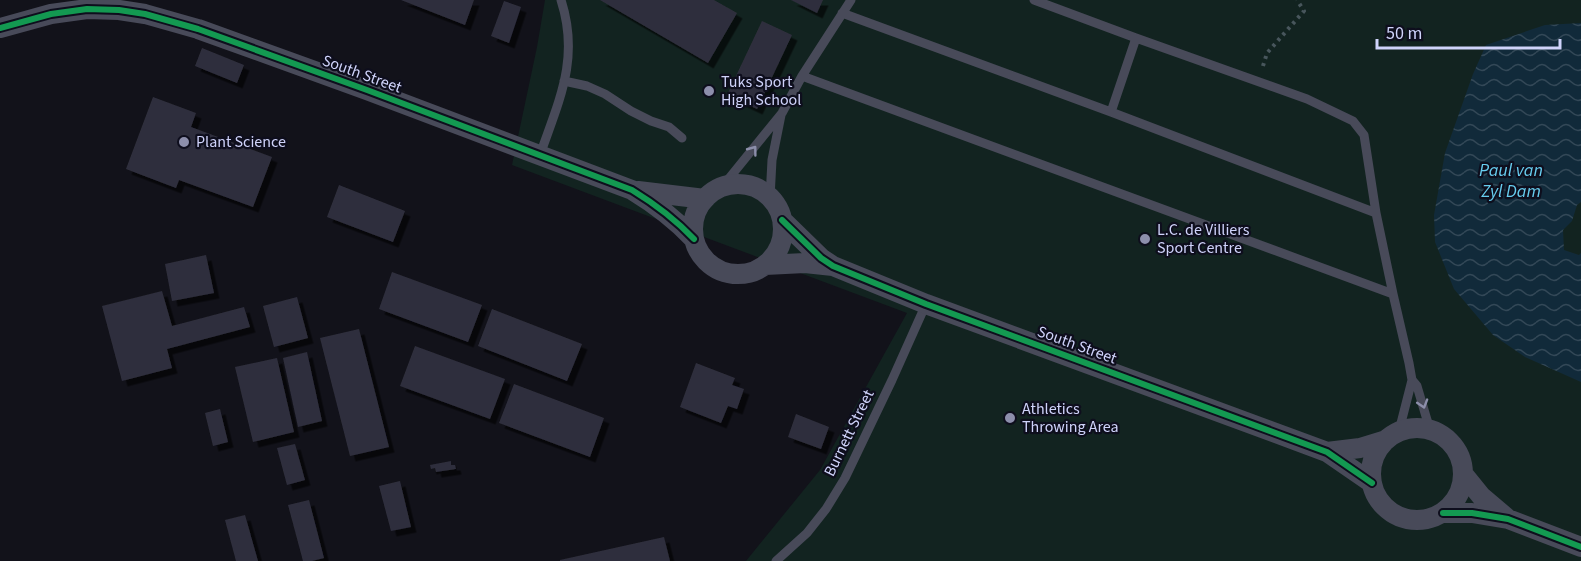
<svg xmlns="http://www.w3.org/2000/svg" width="1581" height="561" viewBox="0 0 1581 561" font-family="'Source Sans 3',sans-serif">
  <style>
    .green { fill: #122320 }
    .water { fill: url(#water-waves) }
    .building { fill: #2f2f3c; filter: url(#shadow) }
    .lines { fill: none; stroke-linecap: round; stroke-linejoin: round }
    .path { stroke: #48565c; stroke-width: 4; stroke-dasharray: 3 4.5; stroke-linecap: butt }
    .service { stroke: #484a59; stroke-width: 9 }
    .minor { stroke: #484a59; stroke-width: 20 }
    .cycleway-casing { stroke: #0e0e1d; stroke-width: 10 }
    .cycleway { stroke: #139951; stroke-width: 6 }
    .oneway { stroke: #8c8eaa }
    .poi-dot { fill: #8d8fac; stroke: #0e0e1d; stroke-width: 2 }
    .labels { text-anchor: middle; dominant-baseline: central; stroke-width: 4.5; stroke-linejoin: round; paint-order: stroke }
    .street-label { font-size: 16px; fill: #cfd3fa; stroke: #0e0e1d }
    .poi-label { font-size: 16px; fill: #cfd3fa; stroke: #0e0e1d; text-anchor: start }
    .water-label { font-size: 18px; font-style: italic; fill: #67cdef; stroke: #0e0e1d }
  </style>
  <defs>
    <pattern id="water-waves" width="16" height="10" patternUnits="userSpaceOnUse" patternTransform="scale(1.5)"><rect width="16" height="10" fill="#112a3a"/><path d="M0 5q4-4 8 0t8 0" fill="none" stroke="#334857"/></pattern>
    <filter id="shadow"><feDropShadow dx="5.5" dy="5.5" stdDeviation="0" flood-color="#0009"/></filter>
  </defs>
  <rect width="100%" height="100%" fill="#12121a"/>
  <path class="green" d="M 545,0 L 1581,0 L 1581,561 L 746,561 L 820,470 L 907,313 L 512,165 L 537,47 Z"/>
  <path class="water" d="M 1581,23 L 1581,202 L 1577,205 L 1572,221 L 1563,230 L 1564,250 L 1579,255 L 1581,253 L 1581,382 L 1525,357 L 1493,335 L 1454,289 L 1435,242 L 1434,215 L 1445,153 L 1473,74 L 1486,45 L 1545,25 Z"/>
  <path class="building" d="M 401,0 L 474,0 L 465,25 Z
    M 600,0 L 714,0 L 737,13 L 708,63 Z
    M 791,0 L 823,0 L 817,13 Z
    M 504,1 L 521,7 L 509,43 L 491,36 Z
    M 762,21 L 792,35 L 757,109 L 727,95 Z
    M 202,48 L 244,65 L 237,83 L 195,66 Z
    M 153,97 L 196,113 L 191,127 L 272,157 L 253,207 L 179,180 L 176,188 L 126,169 Z
    M 339,185 L 405,211 L 393,242 L 327,217 Z
    M 206,255 L 214,293 L 172,301 L 165,264 Z
    M 392,272 L 482,305 L 468,342 L 379,309 Z
    M 162,291 L 172,326 L 244,307 L 250,327 L 167,349 L 172,368 L 122,381 L 102,306 Z
    M 297,297 L 308,338 L 274,347 L 263,306 Z
    M 492,309 L 582,344 L 567,381 L 478,346 Z
    M 359,329 L 389,447 L 350,456 L 320,338 Z
    M 415,346 L 505,379 L 490,419 L 400,386 Z
    M 307,352 L 322,421 L 298,427 L 283,358 Z
    M 277,358 L 294,432 L 253,442 L 235,367 Z
    M 696,363 L 735,378 L 732,385 L 744,389 L 737,409 L 728,406 L 721,423 L 680,407 Z
    M 514,384 L 604,418 L 590,457 L 499,423 Z
    M 220,409 L 228,442 L 213,446 L 205,413 Z
    M 796,414 L 829,427 L 821,449 L 788,437 Z
    M 295,444 L 305,480 L 287,485 L 277,448 Z
    M 451,461 L 451,465 L 455,465 L 456,469 L 436,472 L 435,468 L 431,469 L 430,465 Z
    M 400,481 L 411,527 L 391,531 L 379,486 Z
    M 309,500 L 324,558 L 312,561 L 303,561 L 288,505 Z
    M 245,515 L 258,561 L 236,561 L 225,520 Z
    M 664,537 L 670,561 L 560,561 L 560,560 Z"/>
  <g class="lines">
    <path class="path" d="M 1263,66 L 1267,53 L 1304,11 L 1297,0"/>
    <path class="service" d="M 1034,0 L 1136,38 L 1307,99 L 1353,121 L 1364,135 L 1376,213 L 1393,294 L 1409,363 L 1412,380 L 1399,431
      M 842,13 L 1111,112 L 1376,213
      M 802,76 L 1393,294
      M 564,81 L 587,86 L 605,94 L 631,111 L 651,121 L 669,127 L 682,138
      M 1111,112 L 1136,38
      M 540,155 C 559,100 580,59 561,0
      M 722,187 L 782,113 L 802,76 L 851,0
      M 770,198 L 772,160 L 781,115
      M 1412,380 L 1417,386 L 1430,430
      M 776,561 L 807,533 L 826,509 L 845,478 L 892,380 L 926,304"/>
    <path class="minor" d="M 0,28 L 51,14 L 87,9 L 119,10 L 145,14 L 198,29 L 367,90 L 632,190 C 655,204 675,219 694,239
      M693 229a45 45 0 1 1 90 0a45 45 0 1 1-90 0Z
      M 638,191 L 705,199
      M 782,220 L 821,258 L 833,266 L 926,304 L 1327,452 L 1372,483
      M 765,265 L 805,263 L 833,266
      M1371 474a46 46 0 1 1 92 0a46 46 0 1 1-92 0Z
      M 1327,452 L 1360,448 L 1386,440
      M 1464,475 L 1481,496 L 1508,519
      M 1443,513 L 1472,513 L 1508,519 L 1581,547"/>
    <defs>
      <path id="cycleway" d="M 0,28 L 51,14 L 87,9 L 119,10 L 145,14 L 198,29 L 367,90 L 632,190 C 655,204 675,219 694,239
        M 782,220 L 821,258 L 833,266 L 926,304 L 1327,452 L 1372,483
        M 1443,513 L 1472,513 L 1508,519 L 1581,547"/>
    </defs>
    <use href="#cycleway" class="cycleway-casing"/>
    <use href="#cycleway" class="cycleway"/>
  </g>
  <defs><path id="oneway-chevron" d="M-2-3.5L2.5 0L-2 3.5" fill="none" stroke-width="1.6" stroke-linecap="round" stroke-linejoin="round" transform="scale(1.5)"/></defs>
  <g class="oneway">
    <use href="#oneway-chevron" transform="translate(753 150) rotate(-53)"/>
    <use href="#oneway-chevron" transform="translate(1423 404) rotate(73)"/>
  </g>
  <g class="poi-dot">
    <circle cx="709" cy="91" r="6"/>
    <circle cx="184" cy="142" r="6"/>
    <circle cx="1145" cy="239" r="6"/>
    <circle cx="1010" cy="418" r="6"/>
  </g>
  <g class="labels">
    <g class="street-label">
      <text transform="translate(362 74) rotate(20)">South Street</text>
      <text transform="translate(1077 345) rotate(20)">South Street</text>
      <text transform="translate(849 433) rotate(-64)">Burnett Street</text>
    </g>
    <g class="poi-label">
      <text x="721" y="82">Tuks Sport<tspan x="721" dy="18">High School</tspan></text>
      <text x="196" y="142">Plant Science</text>
      <text x="1157" y="230">L.C. de Villiers<tspan x="1157" dy="18">Sport Centre</tspan></text>
      <text x="1022" y="409">Athletics<tspan x="1022" dy="18">Throwing Area</tspan></text>
    </g>
    <g class="water-label">
      <text x="1511" y="170">Paul van<tspan x="1511" dy="21">Zyl Dam</tspan></text>
    </g>
  </g>
  <path d="M1377 39v9h183v-9" fill="none" stroke="#cfd3fa" stroke-width="3"/>
  <text x="1386" y="39" font-size="18" fill="#cfd3fa" stroke="#0e0e1d" stroke-width="4.5" paint-order="stroke">50 m</text>
</svg>
